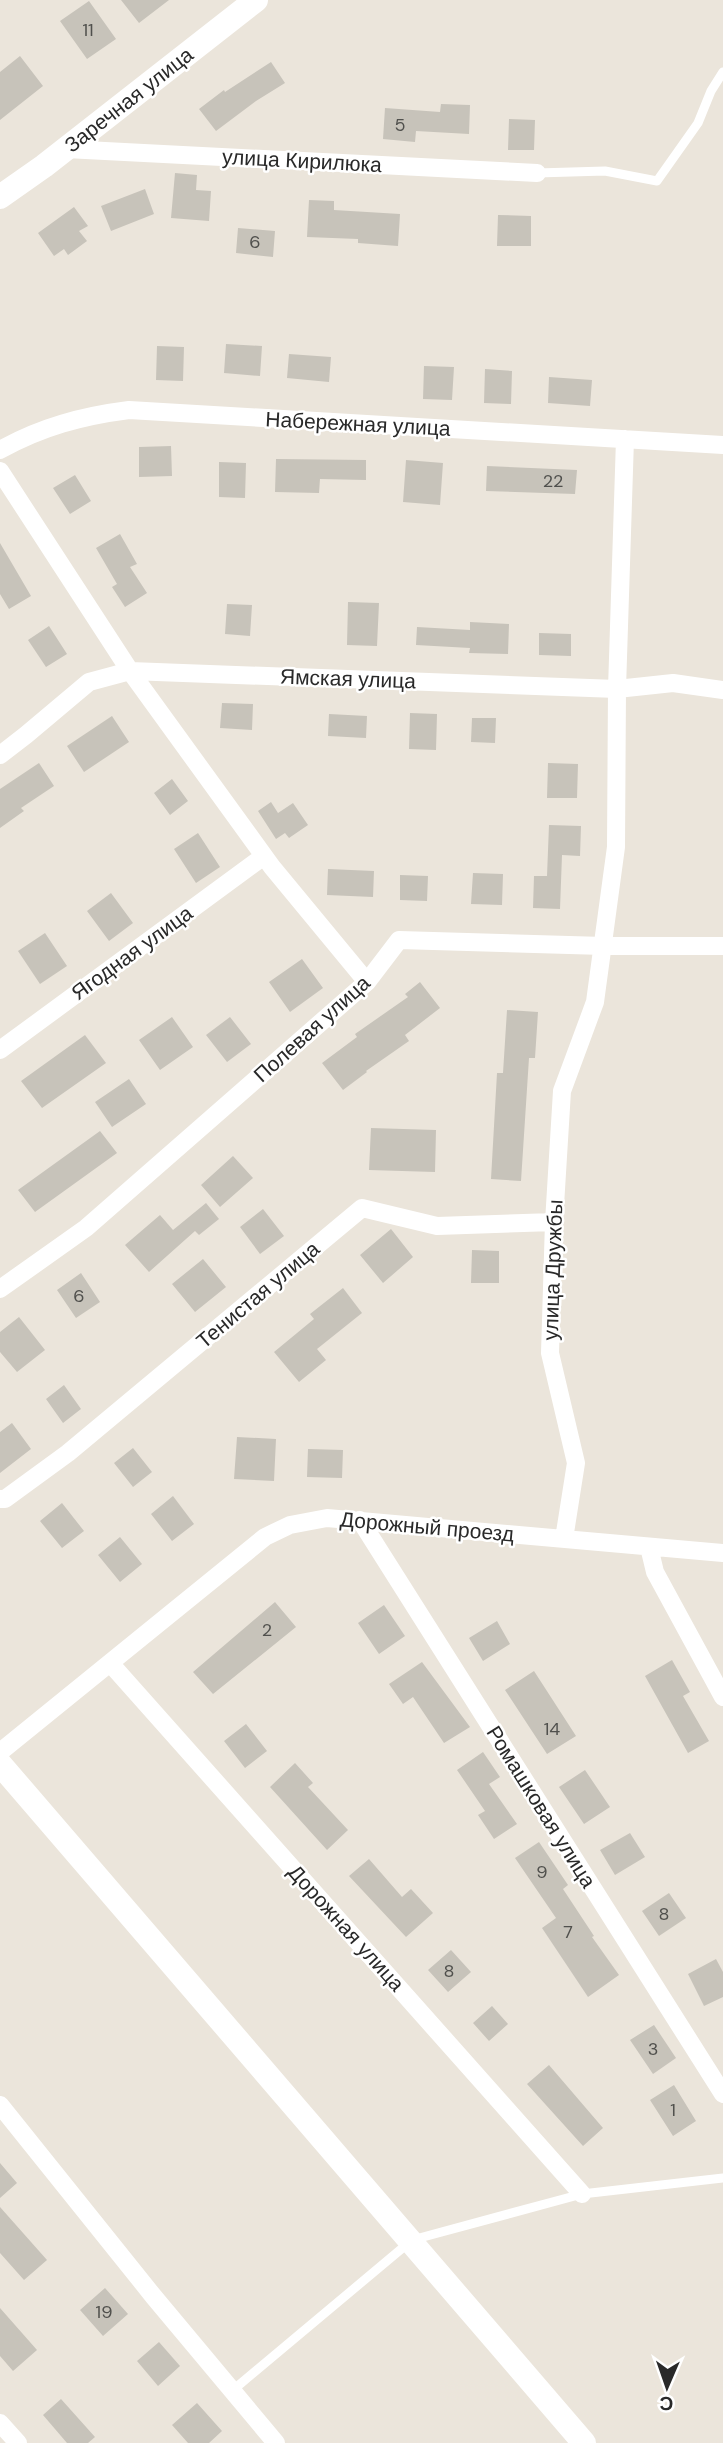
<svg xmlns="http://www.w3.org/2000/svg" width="723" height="2443" viewBox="0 0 723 2443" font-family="'DM Sans',sans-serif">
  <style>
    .building { fill: #c7c3ba }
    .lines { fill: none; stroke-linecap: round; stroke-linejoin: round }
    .lane { stroke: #fff; stroke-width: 9 }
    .street { stroke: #fff; stroke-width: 18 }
    .secondary { stroke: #fff; stroke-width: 24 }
    .labels { text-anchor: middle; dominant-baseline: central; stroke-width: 5; stroke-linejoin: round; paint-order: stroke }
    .number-label { font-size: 18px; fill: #50504d }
    .street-label { font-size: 21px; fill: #292929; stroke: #fff }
  </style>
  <rect width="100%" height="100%" fill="#ebe5db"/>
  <path class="building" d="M 121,0 L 169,0 L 139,23 Z
    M 89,1 L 116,39 L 87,59 L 60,21 Z
    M 20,56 L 43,86 L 0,120 L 0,72 Z
    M 271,62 L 285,83 L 256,101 L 216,131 L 199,109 L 224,90 L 225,92 Z
    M 441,104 L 470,105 L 469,134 L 416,131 L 415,142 L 383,139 L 385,108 L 440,112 Z
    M 509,119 L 535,120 L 534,150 L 508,150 Z
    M 175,173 L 197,175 L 196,190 L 211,191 L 209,221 L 171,218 Z
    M 145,189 L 154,214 L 111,231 L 101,206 Z
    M 309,200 L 334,201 L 334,210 L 400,214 L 398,246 L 358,243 L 358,239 L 307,237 Z
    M 74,207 L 88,226 L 79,231 L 87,241 L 68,255 L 64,249 L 54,256 L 38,233 Z
    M 498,215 L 531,216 L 531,246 L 497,246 Z
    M 238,228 L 275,231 L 273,257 L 236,253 Z
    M 226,344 L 262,346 L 260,376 L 224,373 Z
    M 157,346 L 184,347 L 183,381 L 156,380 Z
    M 289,354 L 331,357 L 329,382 L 287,378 Z
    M 424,366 L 454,367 L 452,400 L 423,399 Z
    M 485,369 L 512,371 L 511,404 L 484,403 Z
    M 549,377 L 592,380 L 590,406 L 548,403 Z
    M 171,446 L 172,476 L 139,477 L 139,447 Z
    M 276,459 L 366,460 L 366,480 L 320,479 L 319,493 L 275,492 Z
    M 406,460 L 443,463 L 440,505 L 403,502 Z
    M 219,462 L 246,463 L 245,498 L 219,497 Z
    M 487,466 L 577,470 L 575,494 L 486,491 Z
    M 75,475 L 91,501 L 70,514 L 53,488 Z
    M 120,534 L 137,564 L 130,567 L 147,593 L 125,607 L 112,587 L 117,584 L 96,548 Z
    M 0,543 L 31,596 L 9,609 L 0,594 Z
    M 348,602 L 379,603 L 377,646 L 347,645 Z
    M 227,604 L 252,605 L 250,636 L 225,634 Z
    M 470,622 L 509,624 L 508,654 L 469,653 L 470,648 L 416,645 L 417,627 L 470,630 Z
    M 49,626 L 67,654 L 46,667 L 28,640 Z
    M 539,633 L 571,634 L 571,656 L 539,655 Z
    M 222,703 L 253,704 L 252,730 L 220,728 Z
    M 410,713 L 437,714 L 436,750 L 409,749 Z
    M 329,714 L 367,716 L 366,738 L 328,736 Z
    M 112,716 L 129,742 L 84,772 L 67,746 Z
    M 472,718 L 496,718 L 495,743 L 471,742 Z
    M 39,763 L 54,786 L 21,808 L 24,811 L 0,828 L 0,789 Z
    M 548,763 L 578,764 L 577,798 L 547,798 Z
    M 172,779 L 188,801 L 170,815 L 154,793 Z
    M 271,802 L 278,813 L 293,803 L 308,825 L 289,838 L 285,833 L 276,839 L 258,811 Z
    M 549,825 L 581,826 L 580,856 L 562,855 L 560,909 L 533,908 L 534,876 L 547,876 Z
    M 198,833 L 220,867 L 196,883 L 174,849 Z
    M 328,869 L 374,871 L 373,897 L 327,895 Z
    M 473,873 L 503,874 L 502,905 L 471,904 Z
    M 400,875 L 428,876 L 427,901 L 400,900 Z
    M 111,893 L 133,923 L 109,941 L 87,911 Z
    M 45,933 L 67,966 L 40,984 L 18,951 Z
    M 302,959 L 323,988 L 290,1012 L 269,982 Z
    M 420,982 L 440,1008 L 405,1035 L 409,1041 L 366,1071 L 367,1072 L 343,1090 L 322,1063 L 357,1037 L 355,1034 L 408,997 L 405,994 Z
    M 507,1010 L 538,1012 L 535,1058 L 529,1058 L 521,1181 L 491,1179 L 497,1073 L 503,1073 Z
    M 172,1017 L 193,1047 L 160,1070 L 139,1040 Z
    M 230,1017 L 251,1044 L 227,1062 L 206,1035 Z
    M 85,1035 L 106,1063 L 42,1108 L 21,1081 Z
    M 129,1079 L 146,1104 L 112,1127 L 95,1102 Z
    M 371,1128 L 436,1130 L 435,1172 L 369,1170 Z
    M 100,1131 L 117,1153 L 35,1212 L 18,1190 Z
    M 233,1156 L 253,1178 L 220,1207 L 201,1185 Z
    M 206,1203 L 219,1219 L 199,1235 L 195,1231 L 149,1272 L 125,1245 L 160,1215 L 173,1230 Z
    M 263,1209 L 284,1236 L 260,1254 L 240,1227 Z
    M 391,1229 L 413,1257 L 383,1283 L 360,1255 Z
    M 472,1250 L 499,1251 L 499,1283 L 471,1283 Z
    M 203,1259 L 226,1287 L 195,1312 L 172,1284 Z
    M 81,1273 L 100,1302 L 76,1318 L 57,1290 Z
    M 343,1288 L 362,1313 L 317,1349 L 326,1360 L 299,1382 L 274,1352 L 314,1319 L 310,1314 Z
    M 19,1317 L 45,1350 L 17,1372 L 0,1352 L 0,1332 Z
    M 64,1385 L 81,1409 L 63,1423 L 46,1399 Z
    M 12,1423 L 31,1449 L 0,1473 L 0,1432 Z
    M 237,1437 L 276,1439 L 274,1481 L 234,1479 Z
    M 133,1448 L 152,1472 L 133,1487 L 114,1463 Z
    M 308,1449 L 343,1450 L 342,1478 L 307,1477 Z
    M 173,1496 L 194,1524 L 172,1541 L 151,1514 Z
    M 62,1503 L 84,1531 L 62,1548 L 40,1521 Z
    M 120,1537 L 142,1564 L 120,1582 L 98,1555 Z
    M 275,1602 L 296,1627 L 213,1694 L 193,1672 Z
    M 384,1605 L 405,1636 L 379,1654 L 358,1623 Z
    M 497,1621 L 510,1644 L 483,1661 L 469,1638 Z
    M 672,1660 L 690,1692 L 683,1696 L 709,1741 L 688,1753 L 645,1676 Z
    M 422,1662 L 470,1727 L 444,1743 L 413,1697 L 403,1704 L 389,1684 Z
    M 534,1671 L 576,1736 L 547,1754 L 505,1690 Z
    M 246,1724 L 267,1751 L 245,1768 L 224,1741 Z
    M 483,1752 L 500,1777 L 489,1784 L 517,1824 L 494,1839 L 478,1815 L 485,1811 L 457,1770 Z
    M 295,1763 L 313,1783 L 308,1787 L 348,1830 L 327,1850 L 270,1787 Z
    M 585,1770 L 610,1807 L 584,1824 L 559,1787 Z
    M 630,1833 L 645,1857 L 615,1875 L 600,1850 Z
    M 539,1842 L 568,1885 L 563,1889 L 594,1936 L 592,1937 L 619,1975 L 588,1997 L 542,1928 L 556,1918 L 515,1858 Z
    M 369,1859 L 402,1897 L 411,1889 L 433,1913 L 406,1937 L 349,1876 Z
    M 669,1893 L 686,1918 L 659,1936 L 642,1911 Z
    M 451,1950 L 471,1972 L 448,1992 L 428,1970 Z
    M 716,1959 L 723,1972 L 723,1997 L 704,2006 L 688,1974 Z
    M 492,2006 L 508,2024 L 489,2041 L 473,2023 Z
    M 654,2025 L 676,2058 L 653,2074 L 630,2040 Z
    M 549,2065 L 603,2128 L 583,2146 L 527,2084 Z
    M 674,2085 L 696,2121 L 673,2136 L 650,2100 Z
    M 0,2163 L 17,2183 L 0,2198 Z
    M 0,2207 L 47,2260 L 24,2280 L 0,2253 Z
    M 105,2288 L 128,2314 L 103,2336 L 80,2310 Z
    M 0,2308 L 37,2350 L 13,2371 L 0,2356 Z
    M 159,2342 L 180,2366 L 158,2386 L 137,2361 Z
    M 61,2399 L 95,2437 L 88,2443 L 67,2443 L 43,2415 Z
    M 197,2403 L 222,2431 L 209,2443 L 188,2443 L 172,2425 Z"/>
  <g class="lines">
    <path class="lane" d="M 537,173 L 605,171 L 657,181 L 698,123 L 711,91 L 723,72
      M 233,2390 L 412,2240 L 582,2194 L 723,2178"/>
    <path class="street" d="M 66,149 L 537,173
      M 0,450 C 41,427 82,416 129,410 L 723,445
      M 0,471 L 130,671 L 272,867 L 367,982
      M 0,755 L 26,735 L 89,682 L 130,671 L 617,689 L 673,683 L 723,690
      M 0,1050 L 264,856
      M 0,1289 L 86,1228 L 367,982 L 399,940 L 604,946 L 723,946
      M 0,1499 L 5,1499 L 68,1453 L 362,1208 L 437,1226 L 554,1222
      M 360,1520 L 723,2094
      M 564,1539 L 576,1463 L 550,1353 L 554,1222 L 562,1091 L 595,1002 L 616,847 L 617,689 L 625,439
      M 649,1547 L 655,1572 L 723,1697
      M 110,1663 L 582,2194
      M 0,1752 L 265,1537 L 290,1525 L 327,1518 L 723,1553
      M 0,2105 L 154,2297 L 276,2443
      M 0,2423 L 18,2443"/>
    <path class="secondary" d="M 0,197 L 44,166 L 256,0
      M 0,1764 L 584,2443"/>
  </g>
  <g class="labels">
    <g class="number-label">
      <text x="88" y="30">11</text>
      <text x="400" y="125">5</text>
      <text x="255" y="242">6</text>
      <text x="553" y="481">22</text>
      <text x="79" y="1296">6</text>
      <text x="267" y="1630">2</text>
      <text x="552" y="1729">14</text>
      <text x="542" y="1872">9</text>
      <text x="664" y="1914">8</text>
      <text x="568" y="1932">7</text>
      <text x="449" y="1971">8</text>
      <text x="653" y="2049">3</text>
      <text x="673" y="2110">1</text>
      <text x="104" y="2312">19</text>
    </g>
    <g class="street-label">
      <text transform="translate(129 100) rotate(-38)">Заречная улица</text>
      <text transform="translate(302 161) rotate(3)">улица Кирилюка</text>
      <text transform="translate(358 424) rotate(3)">Набережная улица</text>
      <text transform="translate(348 679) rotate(2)">Ямская улица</text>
      <text transform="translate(132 953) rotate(-36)">Ягодная улица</text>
      <text transform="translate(312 1029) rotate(-42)">Полевая улица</text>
      <text transform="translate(553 1270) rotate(-88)">улица Дружбы</text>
      <text transform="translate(258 1295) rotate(-40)">Тенистая улица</text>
      <text transform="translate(427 1527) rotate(5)">Дорожный проезд</text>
      <text transform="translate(541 1807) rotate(58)">Ромашковая улица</text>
      <text transform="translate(346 1928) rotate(48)">Дорожная улица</text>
    </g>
  </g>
  <g transform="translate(667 2387) rotate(182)" stroke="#ffffff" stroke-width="5" paint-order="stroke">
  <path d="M0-5L12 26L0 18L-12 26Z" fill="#292929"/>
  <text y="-10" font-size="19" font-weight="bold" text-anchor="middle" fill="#292929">С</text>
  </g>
</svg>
